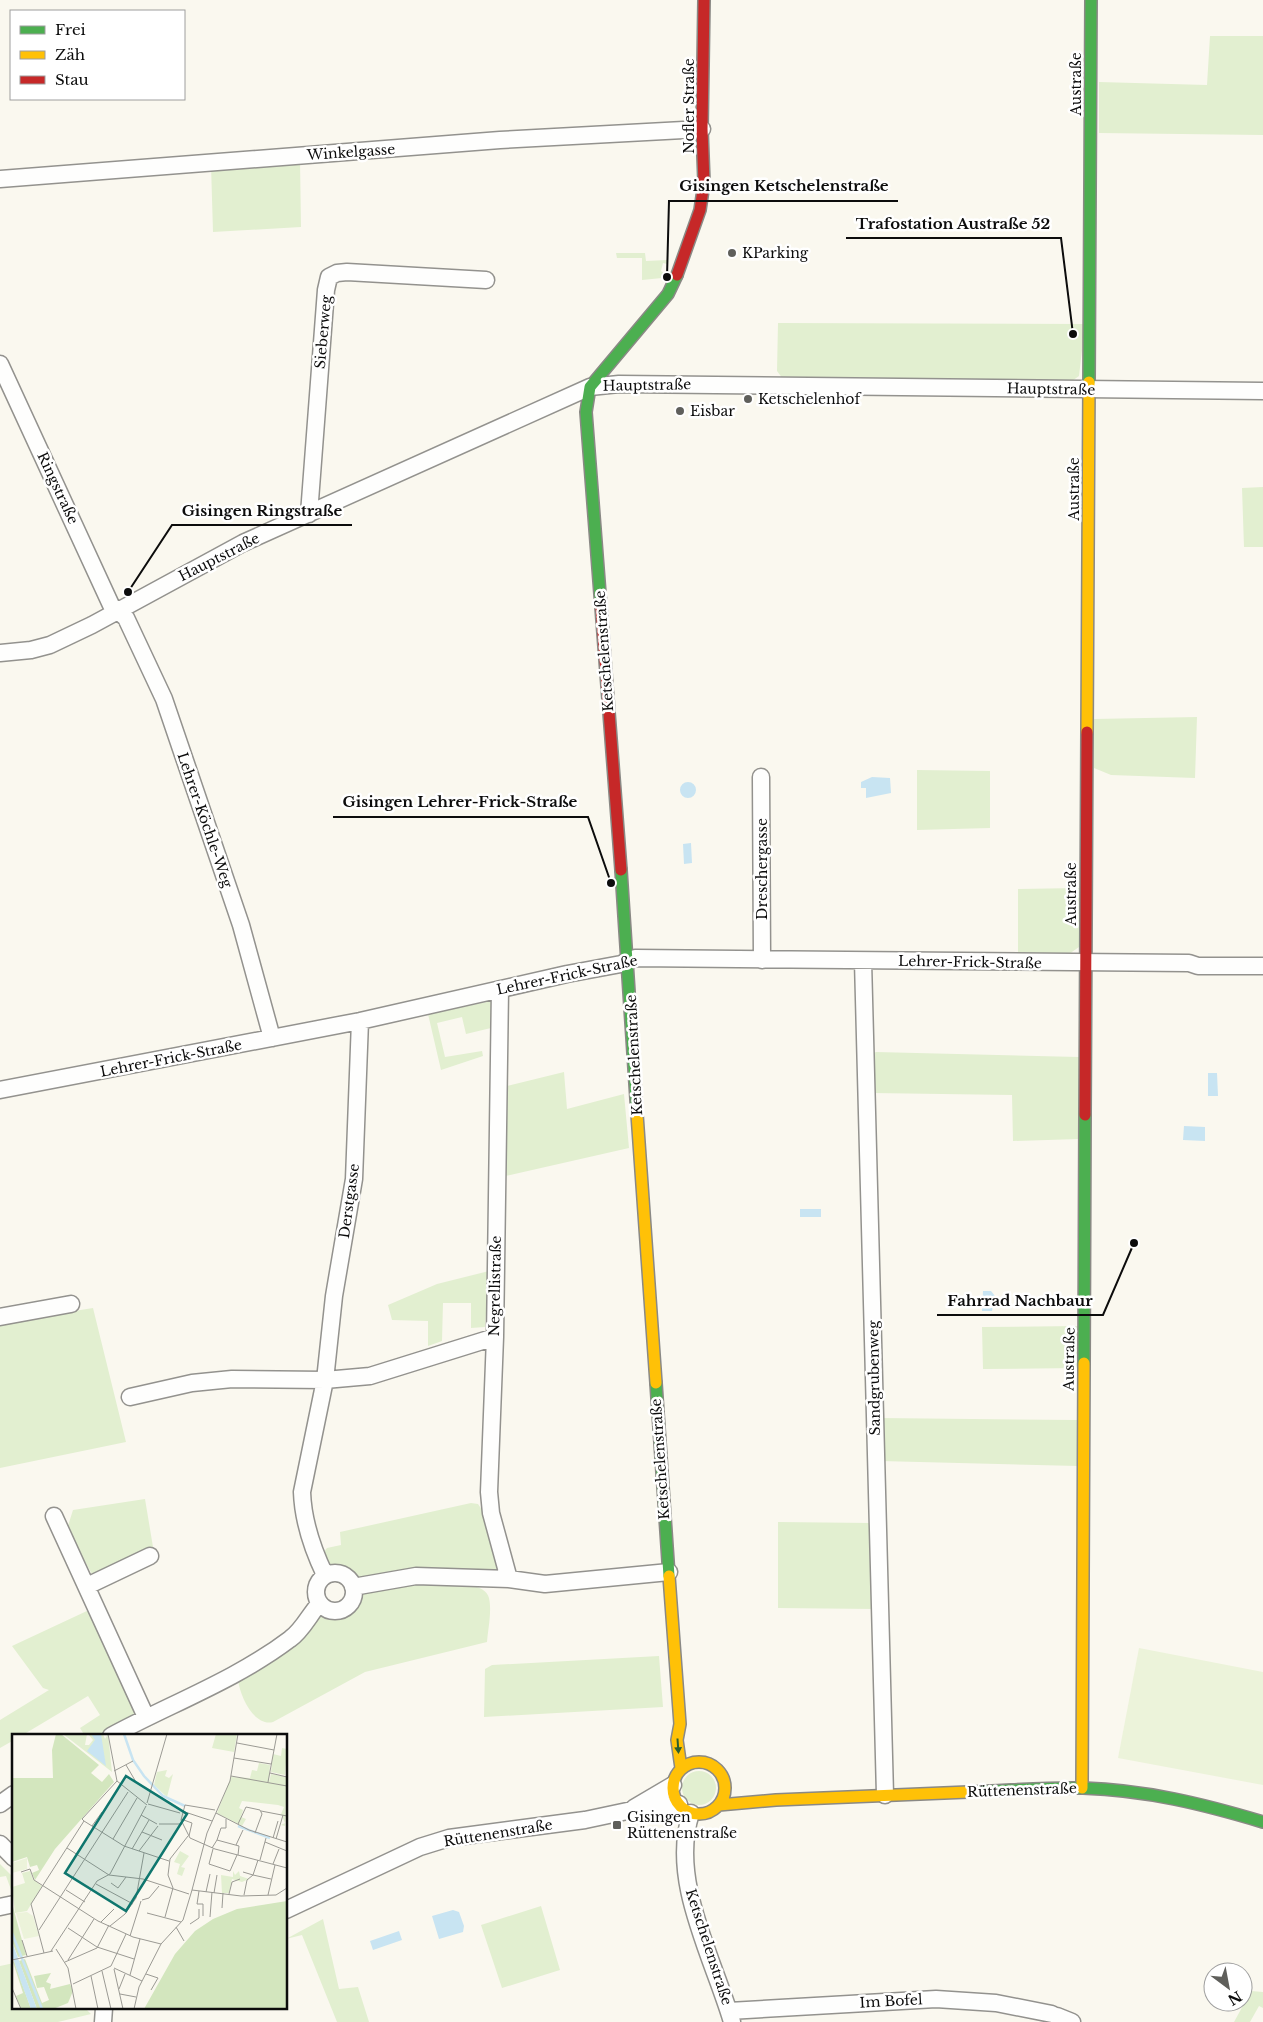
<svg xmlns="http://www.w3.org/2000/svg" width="1263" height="2022" viewBox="0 0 1263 2022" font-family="'Libre Baskerville',serif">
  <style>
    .green { fill: #e2efd0 }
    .pitch { fill: #ecf3da }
    .water { fill: #c8e4f2 }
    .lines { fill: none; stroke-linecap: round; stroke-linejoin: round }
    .street-casing { stroke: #93928e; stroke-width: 19 }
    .fast-casing { stroke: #8a8985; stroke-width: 14 }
    .slow-casing { stroke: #8a8985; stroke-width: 14 }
    .jam-casing { stroke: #8a8985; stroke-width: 14 }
    .street { stroke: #fefefd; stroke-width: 16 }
    .fast { stroke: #4caf50; stroke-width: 11 }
    .slow { stroke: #ffc107; stroke-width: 11 }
    .jam { stroke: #c62828; stroke-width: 11 }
    .oneway { fill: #2c5e2e }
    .poi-dot { fill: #5f5f5b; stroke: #fff; stroke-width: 2 }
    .labels { text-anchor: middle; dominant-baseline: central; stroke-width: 5; stroke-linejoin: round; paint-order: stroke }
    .street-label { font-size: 14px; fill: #0c0c0c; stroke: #fff }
    .poi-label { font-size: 14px; fill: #0c0c0c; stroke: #fff; text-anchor: start }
    .inset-river { fill: none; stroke: #c8e4f2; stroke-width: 2.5 }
    .inset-road { fill: none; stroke: #9b9a94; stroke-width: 1 }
    .view { fill: #0f766e; fill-opacity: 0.15; stroke: #0f766e; stroke-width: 2.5 }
    .inset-edge { fill: none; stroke: #0c0c0c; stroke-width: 2.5 }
    .leader { fill: none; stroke: #0c0c0c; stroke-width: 2 }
    .callout-dot { fill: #0c0c0c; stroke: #fff; stroke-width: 2 }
    .callout-label { font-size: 15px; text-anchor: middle; font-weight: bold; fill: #0c0c0c; stroke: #fff; stroke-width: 5; stroke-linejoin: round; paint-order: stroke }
  </style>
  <rect width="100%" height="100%" fill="#faf8ef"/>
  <path class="green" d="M 1210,36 L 1263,36 L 1263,135 L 1099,133 L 1099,82 L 1207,85 Z
    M 300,160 L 301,227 L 213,232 L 211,165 Z
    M 616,253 L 645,253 L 646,261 L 667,260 L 667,264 L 663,263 L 661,271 L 664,273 L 662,278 L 642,280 L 642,258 L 617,258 Z
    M 778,323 L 1085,324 L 1079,376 L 1072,381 L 783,379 L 777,371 Z
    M 1263,487 L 1263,547 L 1244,547 L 1242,488 Z
    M 1197,717 L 1195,778 L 1111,775 L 1094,768 L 1094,719 Z
    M 917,770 L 990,771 L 990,828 L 917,830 Z
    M 1079,888 L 1079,947 L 1069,954 L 1018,953 L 1018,889 Z
    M 492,1001 L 494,1025 L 491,1028 L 466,1034 L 462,1017 L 437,1023 L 445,1057 L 482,1051 L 483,1056 L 441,1070 L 428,1014 Z
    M 876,1052 L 1079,1057 L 1079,1139 L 1013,1141 L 1012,1095 L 872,1093 L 872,1054 Z
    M 564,1072 L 567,1109 L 624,1094 L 629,1148 L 501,1177 L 503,1087 Z
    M 489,1271 L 485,1327 L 471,1328 L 471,1303 L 443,1303 L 442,1341 L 428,1346 L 428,1321 L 392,1320 L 388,1305 L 437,1284 Z
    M 93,1308 L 126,1442 L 0,1468 L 0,1323 Z
    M 1078,1326 L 1077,1368 L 983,1369 L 982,1327 Z
    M 880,1418 L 1077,1420 L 1078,1466 L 880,1461 Z
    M 145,1499 L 153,1547 L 93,1576 L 67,1529 L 73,1510 Z
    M 471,1503 L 478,1504 L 482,1510 L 500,1565 L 496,1572 L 356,1581 L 341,1570 L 331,1570 L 323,1553 L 327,1548 L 341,1545 L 340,1532 Z
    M 778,1522 L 871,1523 L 875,1609 L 778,1608 Z
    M 413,1582 C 429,1582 485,1578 489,1598 C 492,1611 488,1629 487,1642 L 365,1672 L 273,1722 C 254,1727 240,1696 238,1680 L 319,1611 C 338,1620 358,1614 362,1591 Z
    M 89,1610 L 139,1707 L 136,1716 L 102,1736 L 85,1736 L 80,1728 L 100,1715 L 88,1696 L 21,1736 L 14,1736 L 14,1740 L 0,1748 L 0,1720 L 49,1690 L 43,1688 L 12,1646 Z
    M 659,1656 L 663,1707 L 484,1717 L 485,1669 L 492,1665 Z
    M682 1788a17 17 0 1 1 34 0a17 17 0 1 1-34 0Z
    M 0,1864 L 14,1878 L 13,1895 L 6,1876 L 0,1877 Z
    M 541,1906 L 560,1970 L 502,1988 L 481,1925 Z
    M 323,1919 L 339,1989 L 358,1987 L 369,2022 L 337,2022 L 302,1935 L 286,1939 Z
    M 14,1963 L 14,2008 L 85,2008 L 91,2014 L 58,2022 L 0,2022 L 0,1966 Z
    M 1251,1991 L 1263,1992 L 1263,2008 L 1259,2006 L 1250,2022 L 1234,2022 Z"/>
  <path class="pitch" d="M 1139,1648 L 1263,1672 L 1263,1785 L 1118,1758 Z"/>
  <path class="water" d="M 872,777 L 890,778 L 891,793 L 866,798 L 866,788 L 861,788 L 861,782 Z
    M680 790a8 8 0 1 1 16 0a8 8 0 1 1-16 0Z
    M 691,843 L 692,863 L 684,864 L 683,844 Z
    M 1208,1073 L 1217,1073 L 1218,1096 L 1208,1096 Z
    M 1184,1126 L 1205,1127 L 1205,1141 L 1183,1140 Z
    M 800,1209 L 821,1209 L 821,1217 L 800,1217 Z
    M 983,1291 L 991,1291 L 995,1296 L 992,1311 L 982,1311 Z
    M 453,1910 L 459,1912 L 464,1926 L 463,1932 L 439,1939 L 432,1916 Z
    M 399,1931 L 402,1940 L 373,1950 L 370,1941 Z"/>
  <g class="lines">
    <defs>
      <path id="street" d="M 0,179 L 500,140 L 702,129
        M 0,364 L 111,605 L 126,618 L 164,699 L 241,925 L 272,1038
        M 309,514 L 326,290 L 329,277 L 337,273 L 347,272 L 486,280
        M 0,653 L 31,650 L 50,645 L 92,625 L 243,543 L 590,387 L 619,384 L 1263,391
        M 761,777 L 762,960
        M 863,961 L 885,1795
        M 500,989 L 495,1337 L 489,1492 L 491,1513 L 509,1579
        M 0,1090 L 360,1021 L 567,974 L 621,964 L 635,958 L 1189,963 L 1198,966 L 1263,966
        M 0,1317 L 71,1304
        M 130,1397 L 192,1383 L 232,1379 L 325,1380 L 370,1376 L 495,1337
        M 54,1516 L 146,1717
        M316 1592a19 19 0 1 1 38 0a19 19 0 1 1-38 0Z
        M 325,1575 C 313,1550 303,1521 302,1492 L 325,1380 L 334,1296 L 354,1179 L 360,1021
        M 87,1586 L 150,1556
        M 353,1587 L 416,1576 L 509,1579 L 545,1584 L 669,1572
        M 111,1736 C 170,1704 236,1680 290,1639 C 302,1631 310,1614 319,1604
        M 0,1804 L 14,1794
        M 634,1808 L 673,1785
        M 691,1813 C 669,1880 713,1957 732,2022
        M 0,1844 L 14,1858
        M 0,1907 L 14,1904
        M 286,1910 L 420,1847 L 449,1838 L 585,1820 L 632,1810 L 679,1804
        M 729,2011 L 936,1999 L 996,2003 L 1052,2014
        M 1057,2016 L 1072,2022
        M 103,2022 L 104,2008"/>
      <path id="fast" d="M 1089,382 L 1091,0
        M 601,607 L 586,412 L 590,387 L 668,294 L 677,275
        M 621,870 L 637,1114
        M 1084,1363 L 1085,1115
        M 656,1383 L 669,1576
        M 968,1792 C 1006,1791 1045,1787 1083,1788 C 1146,1790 1203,1804 1263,1822"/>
      <path id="slow" d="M 1087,732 L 1089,382
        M 637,1114 L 656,1383
        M 669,1576 L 680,1724 L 677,1740 L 681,1768
        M673 1788a26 26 0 1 1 52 0a26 26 0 1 1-52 0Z
        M 1082,1788 L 1084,1363
        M 719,1805 L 776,1800 L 968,1792"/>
      <path id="jam" d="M 677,275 L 700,210 L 704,183 L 702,129 L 704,0
        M 601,607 L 621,870
        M 1085,1115 L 1087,732"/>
    </defs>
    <use href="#street" class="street-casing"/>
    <use href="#fast" class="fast-casing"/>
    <use href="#slow" class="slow-casing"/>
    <use href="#jam" class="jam-casing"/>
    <use href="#street" class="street"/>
    <use href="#fast" class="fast"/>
    <use href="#slow" class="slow"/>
    <use href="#jam" class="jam"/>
  </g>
  <defs><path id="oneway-solid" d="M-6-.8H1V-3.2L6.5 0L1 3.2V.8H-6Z" transform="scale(1.25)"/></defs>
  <use class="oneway" href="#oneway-solid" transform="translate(678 1746) rotate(86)"/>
  <g class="poi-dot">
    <circle cx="732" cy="253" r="5"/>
    <circle cx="748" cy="399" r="5"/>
    <circle cx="680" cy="411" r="5"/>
    <rect x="612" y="1820" width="10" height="10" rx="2.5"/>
  </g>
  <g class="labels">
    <g class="street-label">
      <text transform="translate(1076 84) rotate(-90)">Austraße</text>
      <text transform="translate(689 106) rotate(-90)">Nofler Straße</text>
      <text transform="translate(351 152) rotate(-4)">Winkelgasse</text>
      <text transform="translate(323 332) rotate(-85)">Sieberweg</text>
      <text transform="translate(647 385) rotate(-1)">Hauptstraße</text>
      <text transform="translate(1051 389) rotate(1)">Hauptstraße</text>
      <text transform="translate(58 488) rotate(65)">Ringstraße</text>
      <text transform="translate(1074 489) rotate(-90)">Austraße</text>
      <text transform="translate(219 557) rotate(-27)">Hauptstraße</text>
      <text transform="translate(604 651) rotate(-94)">Ketschelenstraße</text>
      <text transform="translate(205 820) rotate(71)">Lehrer-Köchle-Weg</text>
      <text transform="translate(762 869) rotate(-90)">Dreschergasse</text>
      <text transform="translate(1071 894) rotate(-90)">Austraße</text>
      <text transform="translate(970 962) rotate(1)">Lehrer-Frick-Straße</text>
      <text transform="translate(567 975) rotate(-12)">Lehrer-Frick-Straße</text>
      <text transform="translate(634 1055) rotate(-93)">Ketschelenstraße</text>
      <text transform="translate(171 1058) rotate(-11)">Lehrer-Frick-Straße</text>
      <text transform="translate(349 1201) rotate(-82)">Derstgasse</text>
      <text transform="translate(495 1286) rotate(-89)">Negrellistraße</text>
      <text transform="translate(1069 1359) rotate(-89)">Austraße</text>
      <text transform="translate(874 1378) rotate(-91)">Sandgrubenweg</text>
      <text transform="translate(660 1459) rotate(-94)">Ketschelenstraße</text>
      <text transform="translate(1022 1790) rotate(-2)">Rüttenenstraße</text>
      <text transform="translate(498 1833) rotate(-9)">Rüttenenstraße</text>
      <text transform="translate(709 1947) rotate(72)">Ketschelenstraße</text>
      <text transform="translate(891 2001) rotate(-3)">Im Bofel</text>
    </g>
    <g class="poi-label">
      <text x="742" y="253">KParking</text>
      <text x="758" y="399">Ketschelenhof</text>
      <text x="690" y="411">Eisbar</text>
      <text x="627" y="1817">Gisingen<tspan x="627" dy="16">Rüttenenstraße</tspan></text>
    </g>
  </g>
  <g transform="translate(12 1734)">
    <rect width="275" height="275" fill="#faf8ef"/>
    <path d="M 51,0 L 75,0 L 73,11 L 77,11 L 81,6 L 76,0 L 91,0 L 93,5 L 96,0 L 100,38 ZM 204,0 L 225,0 L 222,18 L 200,14 ZM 270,14 L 275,15 L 273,41 L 259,38 L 261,20 L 269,22 ZM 247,29 L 258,31 L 257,48 L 259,40 L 275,43 L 273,92 L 269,91 L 273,89 L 269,80 L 272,73 L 266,71 L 230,67 L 227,74 L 231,76 L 229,83 L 234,85 L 230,92 L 205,79 L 219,43 L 238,44 L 240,36 L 245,37 ZM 155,36 L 153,42 L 157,44 L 161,40 L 155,63 L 142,51 L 145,38 ZM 168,117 L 177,122 L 169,133 L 173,134 L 170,142 L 165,140 L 168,130 L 162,128 ZM 18,137 L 21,145 L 30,152 L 15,177 L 3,179 L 0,153 L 13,149 L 10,139 ZM 221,137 L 223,141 L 227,137 L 228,142 L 237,145 L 230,148 L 220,145 L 217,159 L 210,159 L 209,141 L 221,143 Z" fill="#e2efd0"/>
    <path d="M 44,0 L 49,0 L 87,31 L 79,39 L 90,48 L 97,40 L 102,48 L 43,115 L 23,146 L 20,139 L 27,136 L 25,131 L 18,133 L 15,123 L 0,128 L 0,44 L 41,44 L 40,16 ZM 275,167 L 275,275 L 132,275 L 163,220 L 183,197 L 201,185 L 225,175 ZM 0,169 L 14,221 L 6,223 L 0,207 ZM 13,225 L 30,269 L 37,266 L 32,253 L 25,254 L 22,242 L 39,239 L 34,248 L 39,250 L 38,255 L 58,250 L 61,257 L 56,269 L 41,275 L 25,275 L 7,227 ZM 1,228 L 2,227 L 19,275 L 9,275 L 4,262 L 11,259 Z" fill="#d3e6be"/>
    <path d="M 15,124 L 15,135 L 0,139 L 0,129 ZM 15,178 L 21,182 L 27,202 L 12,205 L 4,179 Z" fill="#ecf3da"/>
    <path d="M 79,0 L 89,0 L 94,32 L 75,17 L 83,6 ZM 0,208 L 25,275 L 19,275 L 9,248 L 0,221 Z" fill="#c8e4f2"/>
    <path class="inset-river" d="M 112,0 L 121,26 L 132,42 L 151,62 L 173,72M 226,92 L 258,104M 0,199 L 30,275"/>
    <path class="inset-road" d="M 96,0 L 105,47 L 135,71M 225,9 L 262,16M 222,24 L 259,30M 114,31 L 124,48M 102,37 L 121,27M 258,39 L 275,43M 219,42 L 275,52M 124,48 L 139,58M 256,48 L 265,0M 135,69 L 155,0M 136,70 L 168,79M 203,76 L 173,71 L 169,86 L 178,104 L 203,115 L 275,134M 170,77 L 200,87M 249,77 L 275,82M 204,79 L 237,96 L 275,108M 129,81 L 145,90M 169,85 L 180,89 L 177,102M 72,87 L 112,112 L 157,127M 72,87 L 70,85 L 105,47M 147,90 L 170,90M 226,90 L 234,73 L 248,76 L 250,80 L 243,99M 80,92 L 90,78M 130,98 L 150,106M 261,104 L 266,87M 101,105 L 125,64M 264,105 L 271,81M 205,106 L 209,94 L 214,94 L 214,85M 253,108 L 275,117M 224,111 L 231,96M 55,114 L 97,141 L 131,145 L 177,160M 200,114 L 205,106 L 227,112 L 226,121M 120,115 L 137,86M 201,115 L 197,130 L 218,137 L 225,121M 127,117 L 146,92M 248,126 L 254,104M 261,130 L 267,115M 9,138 L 18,135 L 22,146 L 86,187 L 121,203 L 149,210M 231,138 L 241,141 L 246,126M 99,149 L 106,154 L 114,143M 84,150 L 121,170M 161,154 L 156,141 L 158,125 L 176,102M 54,156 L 73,168M 180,156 L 195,99 L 218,47 L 226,0M 180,156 L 229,162 L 264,161 L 275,154M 187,157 L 185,170 L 191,170 L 191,182M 194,158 L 198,140M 202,159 L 205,141M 217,160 L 220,148 L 228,145M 232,161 L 235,146 L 241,141 L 259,145M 256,161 L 263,131M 130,166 L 137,164 L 147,152M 210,174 L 211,159M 135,179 L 169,188M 153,183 L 161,154M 198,183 L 200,158M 89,188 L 102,175M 178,190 L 187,184 L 187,175M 98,192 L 113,180 L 124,164 L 132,119M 164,193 L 172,207M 56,194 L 85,213 L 122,225M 27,196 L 116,58M 118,202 L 129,167M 10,206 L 15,222M 44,215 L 56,234 L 64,275M 39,217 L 85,147 L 98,140 L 134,72M 32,219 L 19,170 L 72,87M 0,226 L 41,217M 56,226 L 82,185M 53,228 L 85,214 L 97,191M 102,234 L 130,247M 102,235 L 111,275M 90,237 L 99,275M 134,240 L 146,244 L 139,256M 118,241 L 128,205M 79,242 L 86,275M 61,250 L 99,232 L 114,200M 0,254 L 9,275M 107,255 L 113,240M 108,260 L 124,263M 122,275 L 127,253 L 149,210 L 171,186 L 180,156"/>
    <path class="view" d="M 114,42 L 175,80 L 114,177 L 53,139 Z"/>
    <rect width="275" height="275" class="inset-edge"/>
  </g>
  <path class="leader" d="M667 277L669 201H898M1073 334L1061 238H846M128 592L172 525H352M611 883L588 817H333M1134 1243L1103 1315H937"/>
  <g class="callout-dot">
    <circle cx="667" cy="277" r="5"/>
    <circle cx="1073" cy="334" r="5"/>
    <circle cx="128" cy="592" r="5"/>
    <circle cx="611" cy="883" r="5"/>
    <circle cx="1134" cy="1243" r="5"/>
  </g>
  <g class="callout-label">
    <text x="784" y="191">Gisingen Ketschelenstraße</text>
    <text x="953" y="229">Trafostation Austraße 52</text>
    <text x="262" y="516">Gisingen Ringstraße</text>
    <text x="460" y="807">Gisingen Lehrer-Frick-Straße</text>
    <text x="1020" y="1306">Fahrrad Nachbaur</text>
  </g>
  <rect x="10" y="10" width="175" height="90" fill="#ffffff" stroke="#9e9e9e"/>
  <rect x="20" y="26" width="25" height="8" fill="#4caf50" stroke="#9e9e9e"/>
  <text x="55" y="35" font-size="15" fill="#0c0c0c">Frei</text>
  <rect x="20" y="51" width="25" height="8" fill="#ffc107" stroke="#9e9e9e"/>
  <text x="55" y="60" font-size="15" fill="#0c0c0c">Zäh</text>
  <rect x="20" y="76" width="25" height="8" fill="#c62828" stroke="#9e9e9e"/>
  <text x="55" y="85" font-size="15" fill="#0c0c0c">Stau</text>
  <g transform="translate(1228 1987) rotate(148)"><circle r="24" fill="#ffffff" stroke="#9e9e9e"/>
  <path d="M0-4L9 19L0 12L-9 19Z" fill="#5f5f5b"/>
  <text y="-8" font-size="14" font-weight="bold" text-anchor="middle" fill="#0c0c0c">N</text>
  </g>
</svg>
